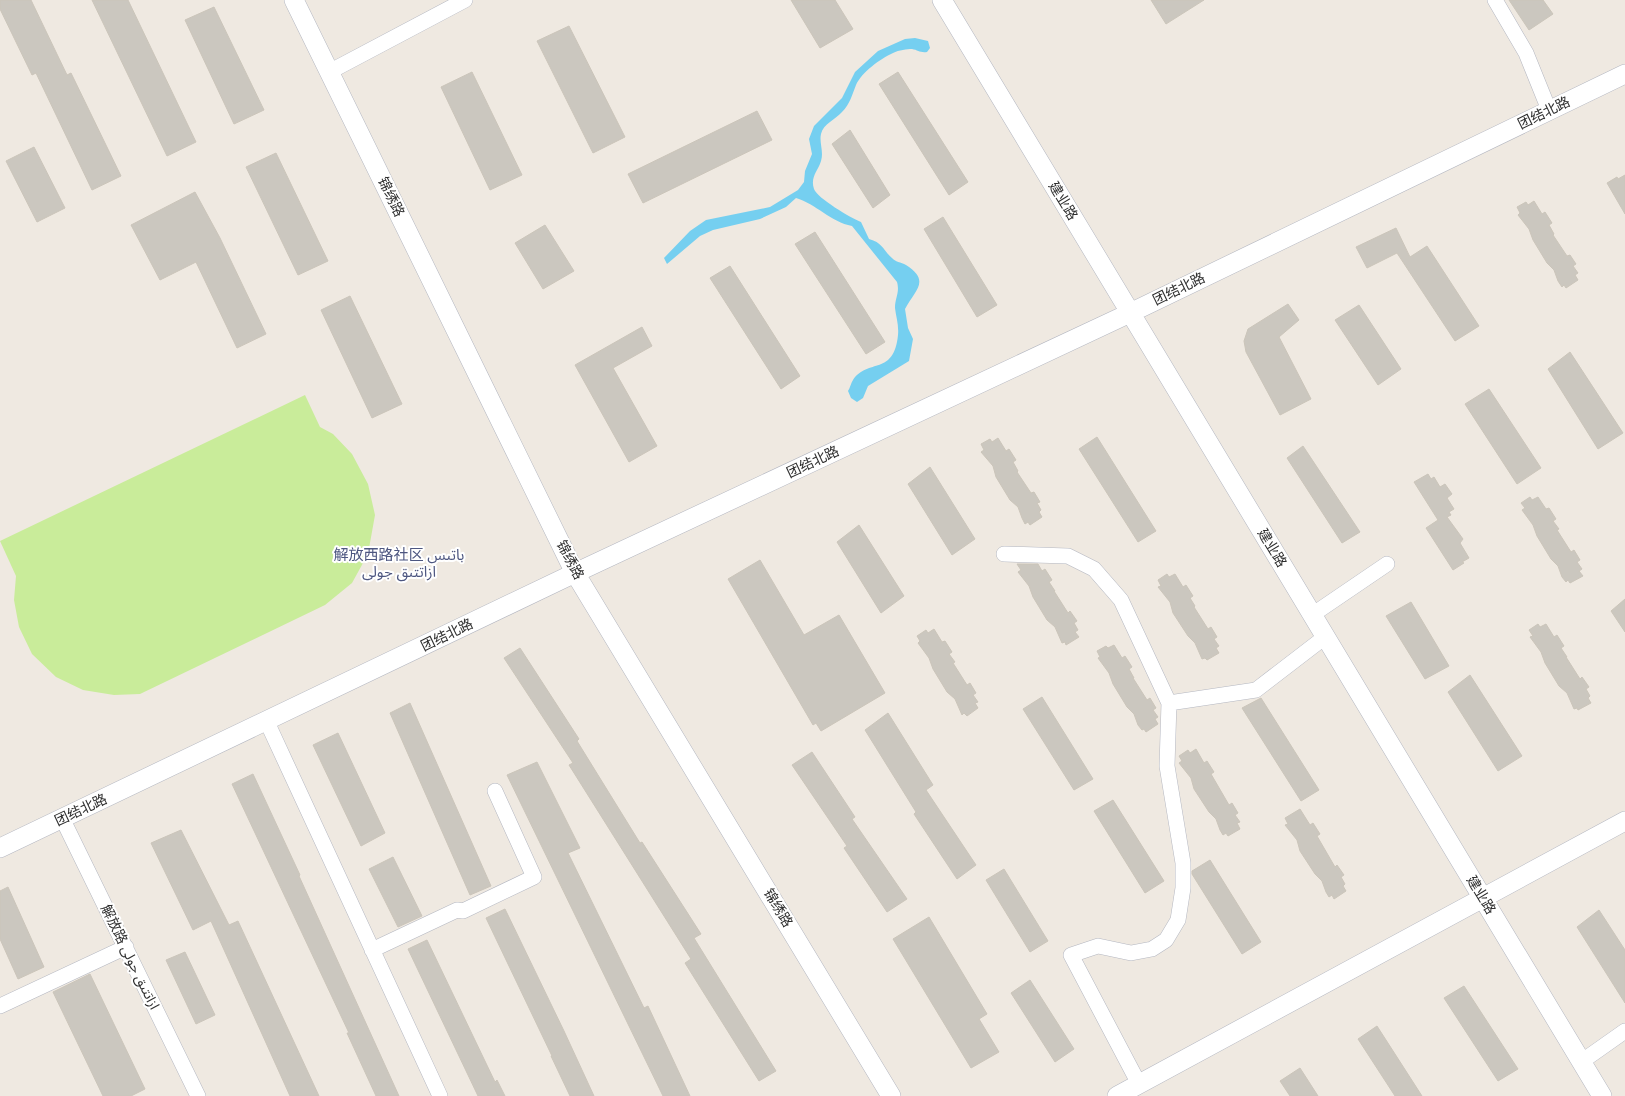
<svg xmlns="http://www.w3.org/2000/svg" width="1625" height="1096" viewBox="0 0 1625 1096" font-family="Figtree,'Noto Sans Arabic','Noto Sans SC',sans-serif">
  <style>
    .pitch { fill: #c9ec9a }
    .water { fill: #75cff0 }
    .building { fill: #cbc7bf; stroke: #cbc5ba }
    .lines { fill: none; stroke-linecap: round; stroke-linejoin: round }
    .minor-casing { stroke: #b4b7c1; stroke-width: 16 }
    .tertiary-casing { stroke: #b4b7c1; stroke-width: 20 }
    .minor { stroke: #fff; stroke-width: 15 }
    .tertiary { stroke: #fff; stroke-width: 19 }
    .labels { text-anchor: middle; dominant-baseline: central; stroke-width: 4; stroke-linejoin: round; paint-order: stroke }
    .street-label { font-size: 14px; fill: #2e2e2e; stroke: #fff }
    .neighbourhood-label { font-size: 15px; fill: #4d5680; stroke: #fff }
  </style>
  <rect width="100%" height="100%" fill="#efe9e1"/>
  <path class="pitch" d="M 305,395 L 320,427 L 333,434 L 352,454 L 368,484 L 375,515 L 368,554 L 352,583 L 325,605 L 140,694 L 114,695 L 83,690 L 56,677 L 32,654 L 19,627 L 14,600 L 16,576 L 0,541 Z"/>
  <path class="water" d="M 915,38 L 928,41 L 930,48 L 927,52 C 920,53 918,50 912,49 C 907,49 899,50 893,53 C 880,59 862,72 856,85 C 852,95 850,104 842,112 C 836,119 823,124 821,134 C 819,142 824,152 821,161 C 818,171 810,177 814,189 C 817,198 851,218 861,222 L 869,239 C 883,243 882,249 892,258 C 895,262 901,262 906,265 C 931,281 915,290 905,309 L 908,328 L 913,339 L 909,361 L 868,386 L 863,398 L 857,402 L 851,398 L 848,391 C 850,388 851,383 853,380 C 868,358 894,376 898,335 C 899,325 896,317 895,308 C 895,297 900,293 897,282 L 852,226 C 831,222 816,204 796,198 L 786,207 L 760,219 L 713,230 L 700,236 L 667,264 L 664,258 L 690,231 L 706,220 L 770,207 L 798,190 L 804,182 L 805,171 L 812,154 L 809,139 L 814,126 L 842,98 L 855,72 L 878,51 L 905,39 Z"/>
  <path class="building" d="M 0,0 L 31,0 L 67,75 L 71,73 L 121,176 L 92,190 L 36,73 L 32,75 L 0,9 Z
    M 92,0 L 128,0 L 196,142 L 167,156 Z
    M 791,0 L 835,0 L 853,29 L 820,48 Z
    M 1151,0 L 1204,0 L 1166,24 Z
    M 1509,0 L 1543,0 L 1553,14 L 1529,30 Z
    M 214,7 L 264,110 L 234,124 L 185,20 Z
    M 569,26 L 625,137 L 593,153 L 537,41 Z
    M 472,72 L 522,175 L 490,190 L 441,87 Z
    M 898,72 L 968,182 L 949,195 L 879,84 Z
    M 757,111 L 772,140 L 643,203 L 628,174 Z
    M 850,130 L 890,195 L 873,208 L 832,144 Z
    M 34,147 L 65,208 L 37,222 L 6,161 Z
    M 276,153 L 328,261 L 298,275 L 246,167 Z
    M 1625,175 L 1625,214 L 1607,183 L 1617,177 L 1618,179 Z
    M 195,192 L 220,238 L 266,334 L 237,348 L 196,262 L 160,280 L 131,225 Z
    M 1534,201 L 1542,214 L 1545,212 L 1552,223 L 1549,225 L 1554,234 L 1553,235 L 1567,256 L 1570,255 L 1576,264 L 1573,266 L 1578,273 L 1575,275 L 1578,280 L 1566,288 L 1564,285 L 1562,287 L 1558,281 L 1554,270 L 1547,263 L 1533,240 L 1529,229 L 1518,215 L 1520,213 L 1517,207 L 1526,202 L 1528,205 Z
    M 943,217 L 997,305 L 977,317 L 924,229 Z
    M 545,225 L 574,271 L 543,289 L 515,243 Z
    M 1396,228 L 1410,257 L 1427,246 L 1479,326 L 1455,341 L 1397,253 L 1367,268 L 1356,247 Z
    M 815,232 L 885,342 L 866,354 L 795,244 Z
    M 730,266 L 800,376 L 781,389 L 710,278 Z
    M 350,296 L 402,404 L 372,418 L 321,310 Z
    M 1288,304 L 1299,320 L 1279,337 L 1311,399 L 1280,415 L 1246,352 L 1244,341 L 1248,329 Z
    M 1359,305 L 1401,369 L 1378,385 L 1335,320 Z
    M 642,327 L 652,346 L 613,368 L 657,446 L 629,462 L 575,365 Z
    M 1570,352 L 1623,433 L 1598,449 L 1548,369 Z
    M 1489,389 L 1541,468 L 1517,484 L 1465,404 Z
    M 1097,437 L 1156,531 L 1138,542 L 1079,449 Z
    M 998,438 L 1006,451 L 1009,449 L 1016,460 L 1013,462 L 1018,471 L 1017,472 L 1031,493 L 1034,492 L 1040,502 L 1037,503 L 1041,510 L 1039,512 L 1042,517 L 1030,525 L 1028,522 L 1025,524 L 1022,518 L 1018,507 L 1010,500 L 996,477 L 993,466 L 981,452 L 984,450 L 981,444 L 990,439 L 992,442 Z
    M 1303,446 L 1360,532 L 1342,543 L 1287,458 Z
    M 930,467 L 975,539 L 952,555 L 908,484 Z
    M 1428,474 L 1431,479 L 1434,477 L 1440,487 L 1445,484 L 1452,494 L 1447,498 L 1454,509 L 1449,512 L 1451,515 L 1447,517 L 1463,539 L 1460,543 L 1469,558 L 1462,562 L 1464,563 L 1453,570 L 1426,528 L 1438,520 L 1414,482 Z
    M 1530,497 L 1532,500 L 1538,497 L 1546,509 L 1549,508 L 1556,519 L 1553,521 L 1559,529 L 1557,530 L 1571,552 L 1574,550 L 1580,560 L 1577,562 L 1582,569 L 1579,571 L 1583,576 L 1570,583 L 1568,580 L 1566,582 L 1562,577 L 1558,566 L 1551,559 L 1537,536 L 1533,525 L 1522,510 L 1525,508 L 1521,503 Z
    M 859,525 L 904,596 L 881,613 L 837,542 Z
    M 760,560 L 804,635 L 839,615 L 885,693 L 821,731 L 816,723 L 813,725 L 728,579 Z
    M 1017,564 L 1038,564 L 1042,571 L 1045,569 L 1052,580 L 1049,582 L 1055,591 L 1054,591 L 1068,613 L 1070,611 L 1077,621 L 1074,623 L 1078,630 L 1075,632 L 1079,637 L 1066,645 L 1065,642 L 1062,643 L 1055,627 L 1047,620 L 1033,597 L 1029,586 L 1018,572 L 1021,570 Z
    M 1167,574 L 1169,577 L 1175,574 L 1183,587 L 1186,585 L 1193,596 L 1190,598 L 1195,606 L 1194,607 L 1208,629 L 1211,627 L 1217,637 L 1214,639 L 1219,646 L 1216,648 L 1219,653 L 1207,660 L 1205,658 L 1202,659 L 1195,643 L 1188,636 L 1173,613 L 1170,602 L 1158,587 L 1161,586 L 1158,580 Z
    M 1625,599 L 1625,632 L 1611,611 Z
    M 1411,602 L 1449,666 L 1425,679 L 1386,616 Z
    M 1538,624 L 1540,627 L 1546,624 L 1554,637 L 1557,635 L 1564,646 L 1561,648 L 1567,657 L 1566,657 L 1580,679 L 1582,677 L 1589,687 L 1586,689 L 1590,696 L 1588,698 L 1591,703 L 1578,710 L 1577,708 L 1574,709 L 1567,693 L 1559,686 L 1545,663 L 1541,652 L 1530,637 L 1533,636 L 1529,630 Z
    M 934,629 L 942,642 L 945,641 L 952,652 L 949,654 L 955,662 L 953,663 L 967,685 L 970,683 L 976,693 L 973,695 L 978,702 L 975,703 L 978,708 L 967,716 L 964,713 L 962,715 L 955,699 L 947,692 L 933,669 L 929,658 L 918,643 L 920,641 L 917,636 L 926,630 L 928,633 Z
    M 1114,645 L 1122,658 L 1125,656 L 1132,667 L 1129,669 L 1134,678 L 1133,678 L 1147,700 L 1150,698 L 1156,708 L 1153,710 L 1158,717 L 1155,719 L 1158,724 L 1146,732 L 1144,729 L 1142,730 L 1138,725 L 1134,714 L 1127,707 L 1113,684 L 1109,673 L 1098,658 L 1100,657 L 1097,651 L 1106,646 L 1108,648 Z
    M 520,648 L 579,739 L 577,741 L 640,843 L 642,842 L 701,934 L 694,938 L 776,1071 L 759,1081 L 685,963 L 691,959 L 569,765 L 573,763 L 504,658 Z
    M 1470,675 L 1522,756 L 1498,771 L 1448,692 Z
    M 1042,697 L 1093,779 L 1074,790 L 1023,709 Z
    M 1261,698 L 1319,790 L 1301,801 L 1242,708 Z
    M 410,703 L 491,886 L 470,895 L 390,713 Z
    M 888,713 L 933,785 L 926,790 L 976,865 L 957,879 L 914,814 L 916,812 L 865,730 Z
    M 338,733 L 385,833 L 361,846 L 313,745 Z
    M 1196,749 L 1204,763 L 1207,761 L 1214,772 L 1211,774 L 1229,805 L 1232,803 L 1238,813 L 1235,815 L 1240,822 L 1237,823 L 1240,829 L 1228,836 L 1226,833 L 1223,835 L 1220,830 L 1216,819 L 1209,812 L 1194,789 L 1191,778 L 1179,763 L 1182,761 L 1179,756 L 1188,750 L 1190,753 Z
    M 812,752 L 855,817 L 852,819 L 907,899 L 887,912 L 844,848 L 847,846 L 792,765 Z
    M 537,762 L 580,848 L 568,853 L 644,1008 L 648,1006 L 690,1096 L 663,1096 L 507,775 Z
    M 253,774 L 300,875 L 299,876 L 399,1096 L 376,1096 L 347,1033 L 349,1033 L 232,784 Z
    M 1113,800 L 1164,881 L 1145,893 L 1094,811 Z
    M 1300,809 L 1310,825 L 1313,823 L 1320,834 L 1317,836 L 1335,867 L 1337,865 L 1344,875 L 1341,877 L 1345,884 L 1343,886 L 1346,891 L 1334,899 L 1332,895 L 1329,897 L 1326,892 L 1322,881 L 1315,874 L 1300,851 L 1297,840 L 1285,825 L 1288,824 L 1285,818 Z
    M 181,830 L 229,925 L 238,921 L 319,1096 L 290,1096 L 211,921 L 193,930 L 151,843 Z
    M 393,857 L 422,916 L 398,927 L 369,869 Z
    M 1210,860 L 1261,942 L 1242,954 L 1192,874 L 1192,871 Z
    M 1004,869 L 1048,941 L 1030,952 L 986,880 Z
    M 8,887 L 44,967 L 18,979 L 0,939 L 0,891 Z
    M 505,909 L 564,1031 L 594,1096 L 570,1096 L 551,1056 L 552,1056 L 486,918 Z
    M 1599,910 L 1625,950 L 1625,1003 L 1577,927 Z
    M 929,917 L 987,1014 L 979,1019 L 999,1052 L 971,1068 L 893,939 Z
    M 427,940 L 495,1082 L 497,1080 L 505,1096 L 478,1096 L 408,949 Z
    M 185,952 L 215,1015 L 196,1024 L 166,960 Z
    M 90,974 L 145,1089 L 131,1096 L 103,1096 L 53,992 Z
    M 1030,980 L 1074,1049 L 1055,1062 L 1011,993 Z
    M 1464,986 L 1518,1069 L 1498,1081 L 1444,998 Z
    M 1377,1026 L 1422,1096 L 1395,1096 L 1358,1039 Z
    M 1300,1068 L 1318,1096 L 1290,1096 L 1280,1081 Z"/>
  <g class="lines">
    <defs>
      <path id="minor" d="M 1495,0 L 1526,53 L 1549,110
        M 329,72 L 465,0
        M 1004,554 L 1068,556 L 1094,569 L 1121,600 L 1169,703 L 1167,766 L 1183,863 L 1183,888 L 1178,920 L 1166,940 L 1152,949 L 1131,953 L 1098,946 L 1071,955 L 1139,1084
        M 1312,615 L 1387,564
        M 1169,703 L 1256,690 L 1325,637
        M 267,722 L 440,1096
        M 62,818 L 198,1096
        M 372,950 L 457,910 L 463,911 L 534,877 L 495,791
        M 0,1006 L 126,947
        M 1581,1062 L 1625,1031"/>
      <path id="tertiary" d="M 294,0 L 575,573 L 891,1096
        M 942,0 L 1602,1096
        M 0,848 L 575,573 L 1130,313 L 1625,74
        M 1117,1096 L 1625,821"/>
    </defs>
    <use href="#minor" class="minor-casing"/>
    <use href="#tertiary" class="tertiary-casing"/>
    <use href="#minor" class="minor"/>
    <use href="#tertiary" class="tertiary"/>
  </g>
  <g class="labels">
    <g class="street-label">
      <text transform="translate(1544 113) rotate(-26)">团结北路</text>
      <text transform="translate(391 197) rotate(64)">锦绣路</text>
      <text transform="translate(1063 201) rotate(59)">建业路</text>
      <text transform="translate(1179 289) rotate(-26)">团结北路</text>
      <text transform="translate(813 462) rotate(-25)">团结北路</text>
      <text transform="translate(1272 548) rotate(59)">建业路</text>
      <text transform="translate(570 560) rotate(62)">锦绣路</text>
      <text transform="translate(447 635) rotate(-26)">团结北路</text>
      <text transform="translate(81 810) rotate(-25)">团结北路</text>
      <text transform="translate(1481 895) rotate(59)">建业路</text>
      <text transform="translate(778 908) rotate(59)">锦绣路</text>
      <text transform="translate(130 957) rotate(64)">解放路 ازاتتىق جولى</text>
    </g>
    <g class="neighbourhood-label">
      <text x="399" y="555">解放西路社区 باتىس<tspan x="399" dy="17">ازاتتىق جولى</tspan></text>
    </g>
  </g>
</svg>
